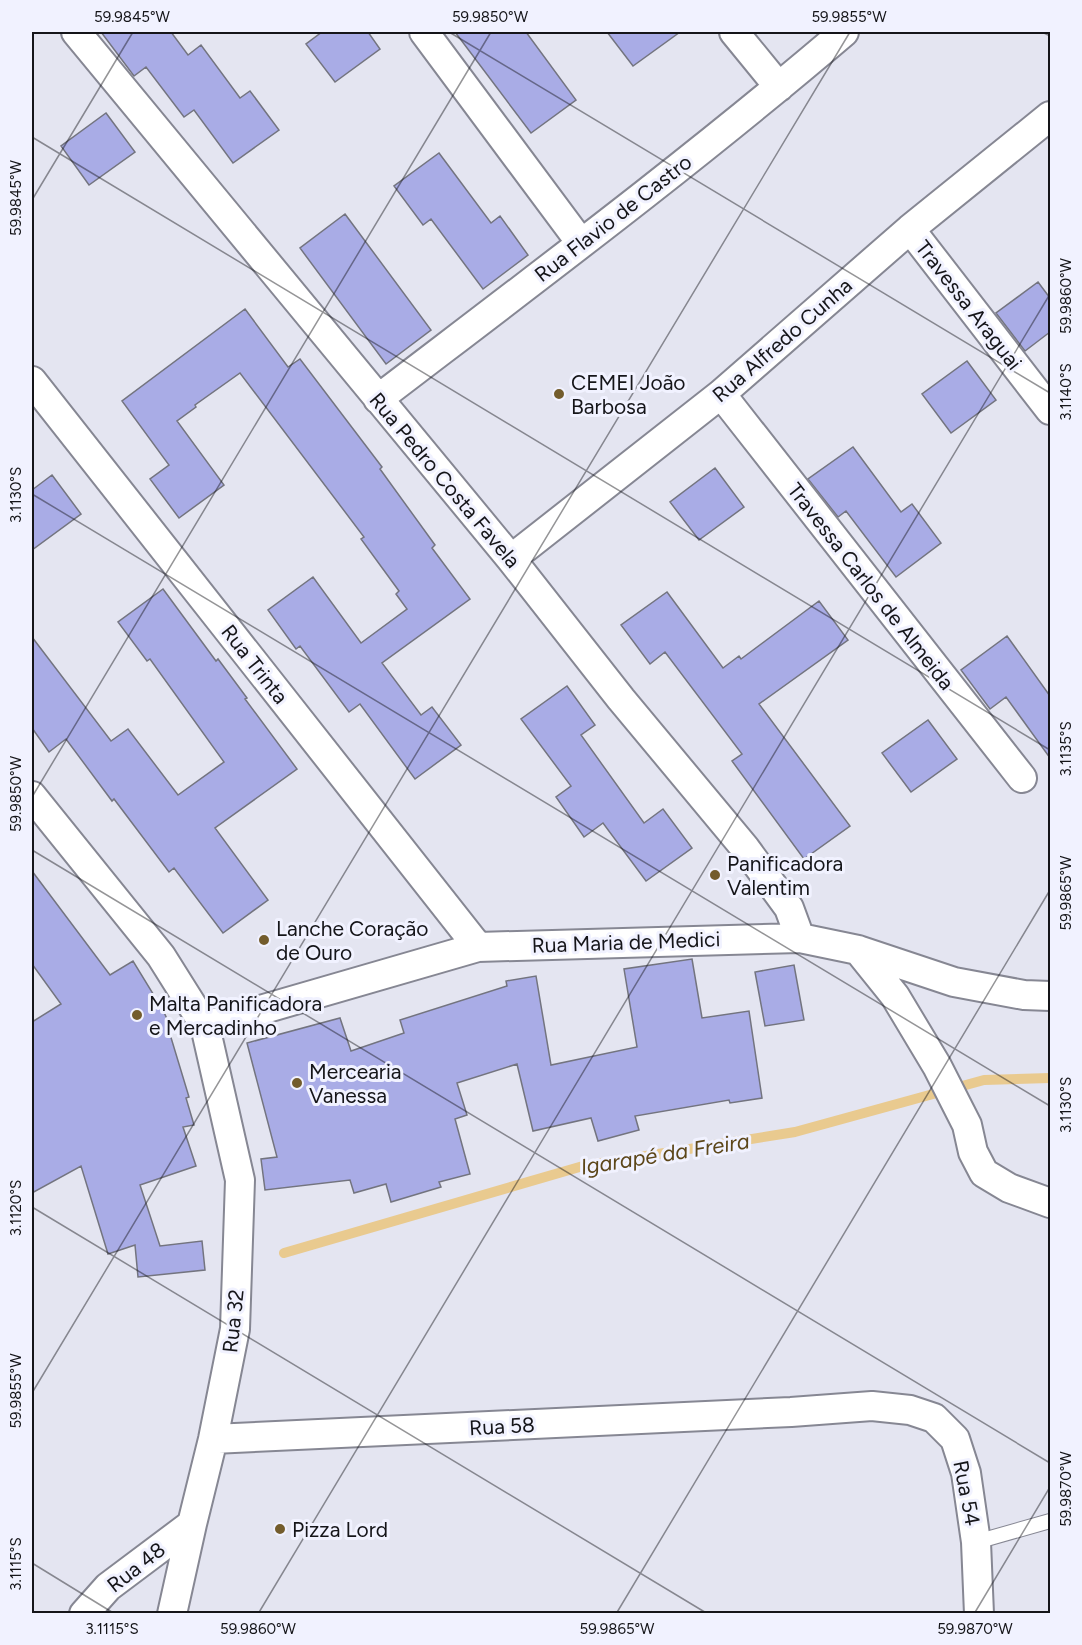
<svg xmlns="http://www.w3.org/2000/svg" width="1082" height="1645" viewBox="0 0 1082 1645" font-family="Figtree,sans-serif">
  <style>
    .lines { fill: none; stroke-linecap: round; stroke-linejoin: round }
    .stream { stroke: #e9ca8f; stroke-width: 10 }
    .building { fill: #a9ace6; stroke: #73747f; stroke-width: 1.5 }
    .service-casing { stroke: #868793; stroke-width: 16 }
    .minor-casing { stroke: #868793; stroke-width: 32 }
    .service { stroke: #fff; stroke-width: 14 }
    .minor { stroke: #fff; stroke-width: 28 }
    .ticks { fill: none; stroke: #151519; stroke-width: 1.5; stroke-opacity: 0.45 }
    .poi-dot { fill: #735c2c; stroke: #f1f2ff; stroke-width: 2 }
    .labels { text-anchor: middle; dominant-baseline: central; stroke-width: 6; stroke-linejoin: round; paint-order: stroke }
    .street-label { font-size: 21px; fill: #151519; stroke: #f1f2ff }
    .poi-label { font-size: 21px; fill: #151519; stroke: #f1f2ff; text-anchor: start }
    .water-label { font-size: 22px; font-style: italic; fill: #5c4619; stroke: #f1f2ff }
    .neatline { fill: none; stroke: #151519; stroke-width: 2 }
    .ticks-label { font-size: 15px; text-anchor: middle; fill: #151519 }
  </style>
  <rect width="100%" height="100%" fill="#e4e5f1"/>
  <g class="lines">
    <path class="stream" d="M 284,1253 L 583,1166 L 795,1132 L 984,1080 L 1050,1078"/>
  </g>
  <path class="building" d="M 101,32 L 171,32 L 188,55 L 201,45 L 240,98 L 250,91 L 279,130 L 233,163 L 194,110 L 184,117 L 146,67 L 134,76 Z
    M 322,32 L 368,32 L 380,49 L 335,82 L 306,44 Z
    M 455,32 L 526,32 L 576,100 L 531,133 Z
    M 607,32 L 680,32 L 633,66 Z
    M 106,113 L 135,152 L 89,185 L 61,146 Z
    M 439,153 L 491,223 L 500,216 L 528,255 L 483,289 L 431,219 L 423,225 L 394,186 Z
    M 345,214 L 431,330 L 386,364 L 300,248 Z
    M 1038,282 L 1050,298 L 1050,332 L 1025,351 L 996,313 Z
    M 245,309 L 288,367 L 300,359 L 382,467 L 380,469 L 435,545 L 432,548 L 470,599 L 382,663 L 421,715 L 432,707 L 461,745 L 415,779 L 360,704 L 349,712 L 300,646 L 296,649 L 268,610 L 313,577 L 361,643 L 407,609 L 396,594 L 399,591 L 361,539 L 364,537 L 240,373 L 195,405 L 196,407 L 177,421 L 224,485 L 179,518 L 150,479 L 169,465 L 122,401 Z
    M 967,361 L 996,400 L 951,433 L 922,394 Z
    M 853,447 L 901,512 L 912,504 L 941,543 L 896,577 L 846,511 L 838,517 L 808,479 Z
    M 715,468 L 744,507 L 699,540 L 670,502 Z
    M 52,475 L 81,514 L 32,550 L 32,490 Z
    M 163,589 L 216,661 L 218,659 L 247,698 L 245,699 L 297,769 L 215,828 L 268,900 L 223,933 L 174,868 L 169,872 L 114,799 L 112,801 L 66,739 L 49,752 L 32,728 L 32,637 L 111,741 L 128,729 L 178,795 L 224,762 L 150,659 L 147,661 L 118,622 Z
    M 667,592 L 723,668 L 739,656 L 741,659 L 819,601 L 848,640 L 759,704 L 850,826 L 804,859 L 732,761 L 742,754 L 665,652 L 650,664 L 621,625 Z
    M 1007,636 L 1050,696 L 1050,758 L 1006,697 L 990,709 L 961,670 Z
    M 567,686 L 595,725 L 581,735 L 644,823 L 663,809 L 692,848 L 646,881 L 603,823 L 584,837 L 556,797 L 571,786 L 521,719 Z
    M 928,720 L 957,759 L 911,792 L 882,753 Z
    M 32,871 L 110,975 L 133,961 L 163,1010 L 172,1030 L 169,1031 L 189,1097 L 186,1098 L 194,1125 L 183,1127 L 196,1166 L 140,1185 L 160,1246 L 202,1241 L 205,1270 L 138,1277 L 135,1245 L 108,1254 L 81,1166 L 32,1193 L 32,1022 L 61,1004 L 32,964 Z
    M 692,959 L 702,1018 L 749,1011 L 762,1098 L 730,1103 L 729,1100 L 635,1116 L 639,1130 L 598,1141 L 591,1118 L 533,1131 L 517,1064 L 457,1083 L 467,1115 L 455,1119 L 470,1174 L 439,1182 L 441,1187 L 391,1202 L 386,1184 L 354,1193 L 350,1180 L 265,1190 L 261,1159 L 277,1157 L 247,1043 L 340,1018 L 351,1051 L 404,1033 L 400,1020 L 507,986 L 506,981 L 536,976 L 551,1065 L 637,1047 L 624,969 Z
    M 794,965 L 804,1020 L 765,1026 L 755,972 Z"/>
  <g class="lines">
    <defs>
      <path id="service" d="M 976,1542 L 1050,1521"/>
      <path id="minor" d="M 76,32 L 511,559 L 621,699 L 745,848 L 789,908 L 800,938
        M 424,32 L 581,243
        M 734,32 L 779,87
        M 910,229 L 1050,410
        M 32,381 L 478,947
        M 721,394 L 1022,778
        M 378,399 C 535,279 694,160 844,32
        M 511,559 L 721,394 L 910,229 L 1050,116
        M 32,796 L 161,956 L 205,1026 L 240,1180 L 235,1329 L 213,1439 L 192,1524 L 172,1614
        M 858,950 L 895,996 L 937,1066 L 967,1125 L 973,1152 L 984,1173 L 1009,1188 L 1050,1203
        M 205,1026 L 478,947 L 800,938 L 858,950 L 954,982 L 1024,995 L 1050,996
        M 213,1439 L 791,1412 L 872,1406 L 910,1410 L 934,1418 L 955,1439 L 966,1473 L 976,1542 L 979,1614
        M 84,1614 L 108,1587 L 192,1524"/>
    </defs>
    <use href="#service" class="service-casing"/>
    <use href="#minor" class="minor-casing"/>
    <use href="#service" class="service"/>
    <use href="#minor" class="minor"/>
  </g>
  <path class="ticks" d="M 449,32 L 1050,393M 1042,32 L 1050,36M 32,137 L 1050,750M 32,200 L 133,32M 32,494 L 1050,1106M 32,797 L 491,32M 32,850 L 1050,1463M 32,1207 L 708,1614M 32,1393 L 850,32M 32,1563 L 115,1614M 258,1614 L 1050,294M 616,1614 L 1050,890M 974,1614 L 1050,1487"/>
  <g class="poi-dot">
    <circle cx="559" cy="394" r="6"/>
    <circle cx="715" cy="875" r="6"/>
    <circle cx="264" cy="940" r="6"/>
    <circle cx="137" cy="1015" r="6"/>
    <circle cx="297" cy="1083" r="6"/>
    <circle cx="280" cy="1529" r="6"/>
  </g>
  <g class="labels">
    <g class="street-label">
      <text transform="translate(613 218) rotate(-38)">Rua Flavio de Castro</text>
      <text transform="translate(969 305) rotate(52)">Travessa Araguai</text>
      <text transform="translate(782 340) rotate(-41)">Rua Alfredo Cunha</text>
      <text transform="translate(445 480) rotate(50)">Rua Pedro Costa Favela</text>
      <text transform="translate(871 586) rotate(52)">Travessa Carlos de Almeida</text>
      <text transform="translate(255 664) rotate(52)">Rua Trinta</text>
      <text transform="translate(626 942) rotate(-2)">Rua Maria de Medici</text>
      <text transform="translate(233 1321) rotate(-84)">Rua 32</text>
      <text transform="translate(502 1426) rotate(-3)">Rua 58</text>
      <text transform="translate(967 1493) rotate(79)">Rua 54</text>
      <text transform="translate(136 1567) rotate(-38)">Rua 48</text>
    </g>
    <g class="poi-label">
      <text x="571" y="382">CEMEI João<tspan x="571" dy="24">Barbosa</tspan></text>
      <text x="727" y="863">Panificadora<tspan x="727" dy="24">Valentim</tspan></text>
      <text x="276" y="928">Lanche Coração<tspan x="276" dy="24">de Ouro</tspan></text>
      <text x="149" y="1003">Malta Panificadora<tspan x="149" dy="24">e Mercadinho</tspan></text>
      <text x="309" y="1071">Mercearia<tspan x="309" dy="24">Vanessa</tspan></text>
      <text x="292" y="1529">Pizza Lord</text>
    </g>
    <g class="water-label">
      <text transform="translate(665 1154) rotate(-9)">Igarapé da Freira</text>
    </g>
  </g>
  <rect width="1082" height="1645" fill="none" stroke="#f1f2ff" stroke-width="66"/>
  <rect x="33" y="33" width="1016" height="1579" class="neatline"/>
  <g class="ticks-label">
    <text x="132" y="22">59.9845°W</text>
    <text x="490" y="22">59.9850°W</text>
    <text x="849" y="22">59.9855°W</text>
    <text transform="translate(16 198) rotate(-90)" y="5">59.9845°W</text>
    <text transform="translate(1066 296) rotate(-90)" y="5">59.9860°W</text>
    <text transform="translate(1066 392) rotate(-90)" y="5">3.1140°S</text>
    <text transform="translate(16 495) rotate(-90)" y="5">3.1130°S</text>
    <text transform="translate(1066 749) rotate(-90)" y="5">3.1135°S</text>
    <text transform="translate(16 794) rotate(-90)" y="5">59.9850°W</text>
    <text transform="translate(1066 893) rotate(-90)" y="5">59.9865°W</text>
    <text transform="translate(1066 1105) rotate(-90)" y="5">3.1130°S</text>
    <text transform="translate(16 1208) rotate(-90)" y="5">3.1120°S</text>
    <text transform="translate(16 1391) rotate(-90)" y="5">59.9855°W</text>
    <text transform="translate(1066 1489) rotate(-90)" y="5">59.9870°W</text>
    <text transform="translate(16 1564) rotate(-90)" y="5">3.1115°S</text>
    <text x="112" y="1634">3.1115°S</text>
    <text x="258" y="1634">59.9860°W</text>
    <text x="617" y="1634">59.9865°W</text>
    <text x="975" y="1634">59.9870°W</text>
  </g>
</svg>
